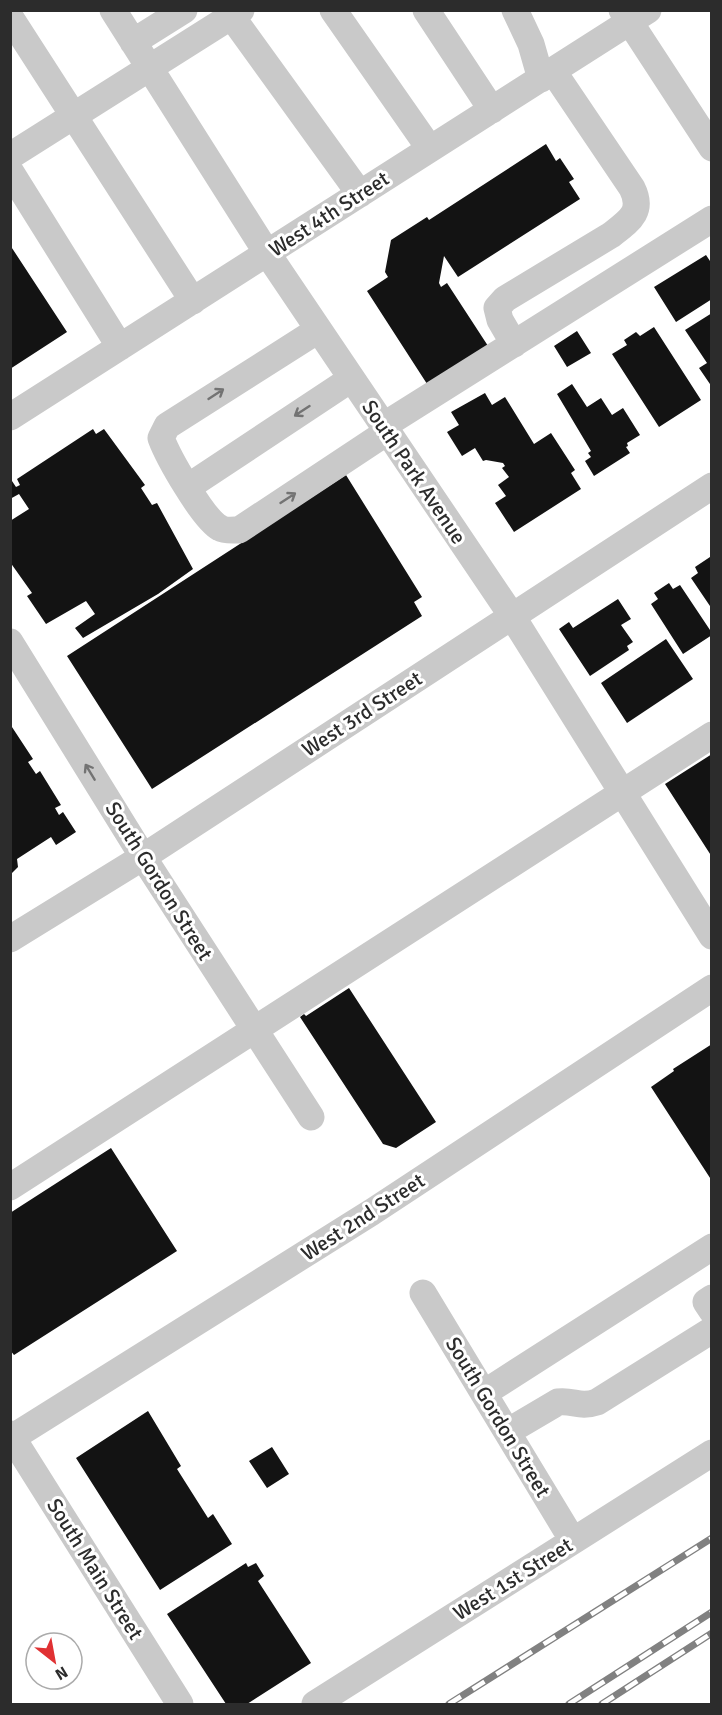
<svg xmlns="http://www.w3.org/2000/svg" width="722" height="1715" viewBox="0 0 722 1715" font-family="Signika,sans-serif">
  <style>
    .building { fill: #131313 }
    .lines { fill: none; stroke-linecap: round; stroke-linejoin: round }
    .minor { stroke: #c9c9c9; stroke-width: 27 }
    .rail-casing { stroke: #818181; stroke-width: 7 }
    .rail { stroke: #fff; stroke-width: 4.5; stroke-dasharray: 14; stroke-linecap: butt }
    .oneway { stroke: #737373 }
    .labels { text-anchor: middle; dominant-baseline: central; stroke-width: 6; stroke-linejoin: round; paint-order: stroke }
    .street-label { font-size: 21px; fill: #2c2c2c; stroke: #fff }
  </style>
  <rect width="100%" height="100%" fill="#fff"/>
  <path class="building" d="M 546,144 L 556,161 L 560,158 L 574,179 L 569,182 L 580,199 L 458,277 L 444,256 L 439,283 L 441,287 L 447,283 L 490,349 L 429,387 L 367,291 L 388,277 L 385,272 L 391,240 L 427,217 L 429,220 Z
    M 10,245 L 67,332 L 10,369 Z
    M 706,255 L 712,264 L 712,299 L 676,322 L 654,287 Z
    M 712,313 L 712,387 L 699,368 L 707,363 L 685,330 Z
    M 654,327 L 701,400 L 659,427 L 612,354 L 627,345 L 624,340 L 636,332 L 640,336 Z
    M 577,331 L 591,353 L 567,367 L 554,346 Z
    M 572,384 L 587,407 L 601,398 L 612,415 L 623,408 L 640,435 L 627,443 L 628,446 L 626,447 L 630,453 L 594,476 L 585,461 L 591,457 L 588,453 L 591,451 L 557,394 Z
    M 485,393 L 492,405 L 505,397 L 534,444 L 551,433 L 575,470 L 571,473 L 581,489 L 514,532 L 495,503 L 506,496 L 498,485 L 509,477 L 502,468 L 505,466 L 503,463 L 486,460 L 483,461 L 475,448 L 462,456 L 447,432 L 459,425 L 451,412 Z
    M 93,429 L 96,434 L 104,429 L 145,485 L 141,488 L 152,505 L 157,503 L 193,569 L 158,594 L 83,638 L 75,628 L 95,614 L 86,601 L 46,624 L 27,596 L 32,593 L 10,562 L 10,521 L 29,509 L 19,494 L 10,499 L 10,482 L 12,481 L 16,487 L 20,485 L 17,479 Z
    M 346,475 L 422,597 L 414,602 L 422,616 L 152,789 L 67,656 Z
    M 710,557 L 712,559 L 712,609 L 691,578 L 698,573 L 695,567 Z
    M 669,583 L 673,589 L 680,585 L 712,633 L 712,635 L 683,654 L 651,604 L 658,599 L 654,593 Z
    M 618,599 L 631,619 L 621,625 L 633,642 L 627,646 L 629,650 L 590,676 L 559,629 L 569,622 L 573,628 Z
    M 666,639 L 693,679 L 627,723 L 601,683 Z
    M 10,724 L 33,759 L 28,762 L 36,774 L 40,771 L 61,805 L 55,808 L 59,815 L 63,812 L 76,832 L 56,845 L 51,837 L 17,859 L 18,867 L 10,875 Z
    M 712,754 L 712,857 L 665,784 Z
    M 349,988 L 436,1122 L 396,1148 L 383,1144 L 300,1017 L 304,1014 L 306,1016 Z
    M 712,1044 L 712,1181 L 651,1087 L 674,1071 L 673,1069 Z
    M 111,1148 L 177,1251 L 14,1355 L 10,1350 L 10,1213 Z
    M 148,1411 L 181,1466 L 177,1469 L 208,1518 L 213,1514 L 232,1544 L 160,1590 L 76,1458 Z
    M 272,1447 L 289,1474 L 267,1488 L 249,1461 Z
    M 246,1563 L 248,1567 L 256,1563 L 264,1576 L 258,1581 L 311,1663 L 247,1704 L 226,1704 L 167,1614 Z"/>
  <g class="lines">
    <path class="minor" d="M 113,10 L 267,253 L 512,616 L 712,936
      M 227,10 L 360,194
      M 333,10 L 430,149
      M 426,10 L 492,110
      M 515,10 L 531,44 L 541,79
      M 622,10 L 712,148
      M 10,17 L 193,301
      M 133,42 L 184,10
      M 10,156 L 241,10
      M 10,171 L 120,347
      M 318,330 L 167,426 L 161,438 C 168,457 203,519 220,528 C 225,531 233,530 239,530 L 387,432
      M 514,344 L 500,320 L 497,308 L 505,299 L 611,235 C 629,221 644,212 632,188 L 553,71
      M 10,417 L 648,10
      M 383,426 L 712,219
      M 188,487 L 351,379
      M 10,642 L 143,857 L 311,1117
      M 10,939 L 143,857 L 712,486
      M 10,1187 L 712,735
      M 423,1293 L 573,1541
      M 712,1298 L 706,1302 L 712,1311
      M 484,1393 L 712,1247
      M 507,1432 L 558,1402 C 574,1400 579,1408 597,1402 L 712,1330
      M 10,1434 L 180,1704
      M 10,1439 L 372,1212 L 712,988
      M 315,1704 L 712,1453"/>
    <defs>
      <path id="rail" d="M 449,1704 L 712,1538
        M 569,1704 L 712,1612
        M 602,1704 L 712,1633"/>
    </defs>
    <use href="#rail" class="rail-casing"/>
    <use href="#rail" class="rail"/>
  </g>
  <defs><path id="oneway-shaft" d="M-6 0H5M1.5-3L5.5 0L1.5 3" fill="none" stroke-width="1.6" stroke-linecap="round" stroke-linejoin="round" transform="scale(1.5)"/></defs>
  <g class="oneway">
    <use href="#oneway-shaft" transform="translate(216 394) rotate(-33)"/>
    <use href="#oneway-shaft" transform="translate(302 411) rotate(147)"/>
    <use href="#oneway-shaft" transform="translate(288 498) rotate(-33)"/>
    <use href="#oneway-shaft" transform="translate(90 772) rotate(-121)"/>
  </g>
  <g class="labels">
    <g class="street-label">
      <text transform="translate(329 214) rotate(-33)">West 4th Street</text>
      <text transform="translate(414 472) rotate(56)">South Park Avenue</text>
      <text transform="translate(362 714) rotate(-33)">West 3rd Street</text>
      <text transform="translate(159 881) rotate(58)">South Gordon Street</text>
      <text transform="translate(363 1217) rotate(-33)">West 2nd Street</text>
      <text transform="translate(498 1417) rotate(59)">South Gordon Street</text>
      <text transform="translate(95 1569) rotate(58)">South Main Street</text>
      <text transform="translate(513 1579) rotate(-32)">West 1st Street</text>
    </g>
  </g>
  <rect width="722" height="1715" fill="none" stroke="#2c2c2c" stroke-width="24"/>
  <g transform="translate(54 1661) rotate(149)"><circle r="28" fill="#ffffff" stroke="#ababab" stroke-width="1.5"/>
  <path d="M0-4.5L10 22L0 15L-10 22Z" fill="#e03133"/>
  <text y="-9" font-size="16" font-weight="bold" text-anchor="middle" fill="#2c2c2c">N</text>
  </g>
</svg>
